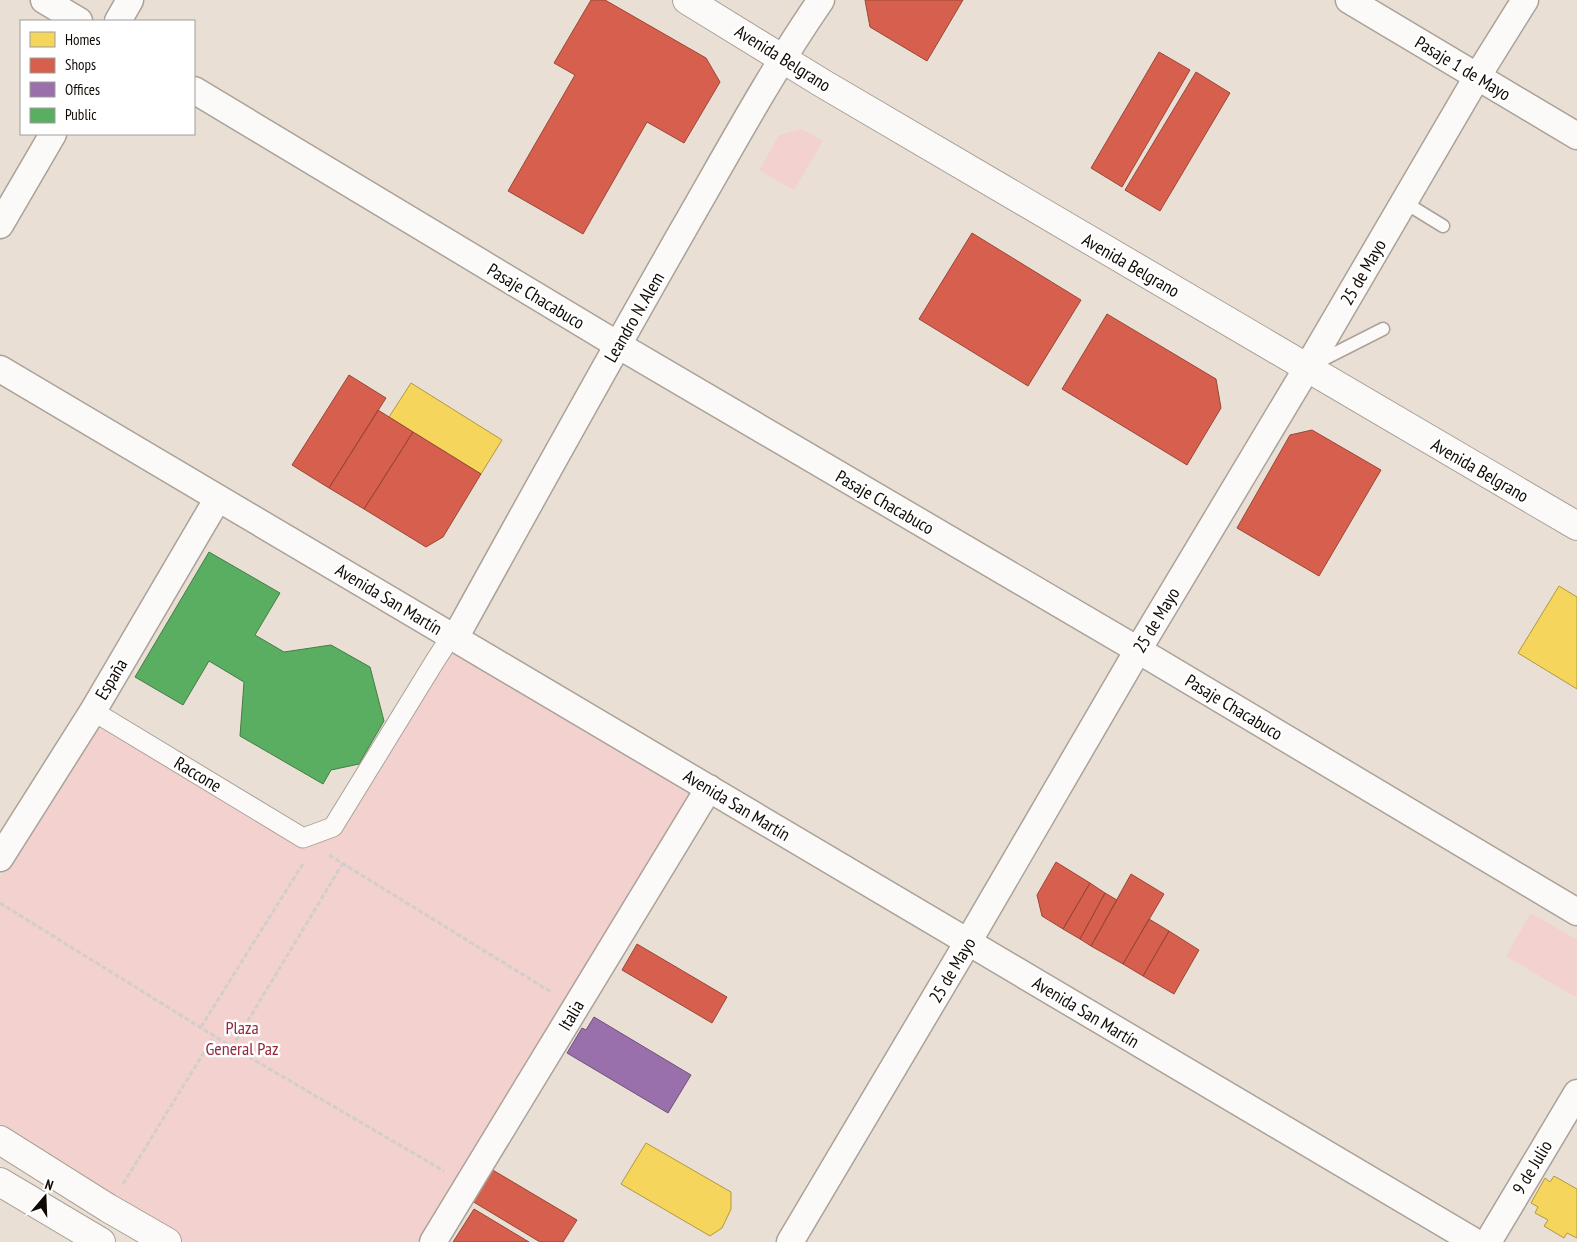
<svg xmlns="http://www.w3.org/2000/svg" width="1577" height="1242" viewBox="0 0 1577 1242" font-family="'PT Sans Narrow',sans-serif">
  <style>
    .green { fill: #f3d1ce }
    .homes { fill: #f6d55c; stroke: #b19842 }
    .shops { fill: #d6604d; stroke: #9b4637 }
    .offices { fill: #9970ab; stroke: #705179 }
    .public { fill: #5aae61; stroke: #447d45 }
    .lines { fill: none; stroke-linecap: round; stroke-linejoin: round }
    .service-casing { stroke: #aaa299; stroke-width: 15 }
    .pedestrian-casing { stroke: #aaa299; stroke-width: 21 }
    .minor-casing { stroke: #aaa299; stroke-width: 29 }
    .tertiary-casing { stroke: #aaa299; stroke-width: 30 }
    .path { stroke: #d1cecb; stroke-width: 3; stroke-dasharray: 5 2.5; stroke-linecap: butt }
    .service { stroke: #fcfaf9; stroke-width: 12 }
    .pedestrian { stroke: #fcfaf9; stroke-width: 19 }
    .minor { stroke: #fcfaf9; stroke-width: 26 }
    .tertiary { stroke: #fcfaf9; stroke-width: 28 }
    .labels { text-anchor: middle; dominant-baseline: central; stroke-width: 5; stroke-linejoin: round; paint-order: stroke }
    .street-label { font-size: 18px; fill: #110a04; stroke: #fff }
    .park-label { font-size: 18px; fill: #93283d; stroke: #fff }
  </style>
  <rect width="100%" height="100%" fill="#eadfd4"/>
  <path class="green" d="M 802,129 L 823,141 L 794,190 L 759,170 L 779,135 Z
    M 446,645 L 708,786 L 429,1242 L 184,1242 L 0,1132 L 0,877 L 97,716 L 303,841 L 333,831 Z
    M 1531,913 L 1577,940 L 1577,993 L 1575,997 L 1506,956 Z"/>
  <path class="homes" d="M 411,383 L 502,440 L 481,474 L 389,417 Z
    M 1559,586 L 1577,597 L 1577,689 L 1518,653 Z
    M 646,1143 L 731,1192 L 731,1209 L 722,1228 L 710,1236 L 621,1184 Z
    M 1554,1176 L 1577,1189 L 1577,1238 L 1567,1233 L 1564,1238 L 1544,1226 L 1548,1220 L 1535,1213 L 1538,1207 L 1531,1203 L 1545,1178 L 1550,1182 Z"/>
  <path class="shops" d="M 591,0 L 605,0 L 706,58 L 720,82 L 684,143 L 647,122 L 583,234 L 508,191 L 575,75 L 554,63 Z
    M 865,0 L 963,0 L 927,61 L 870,27 Z
    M 1159,52 L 1190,70 L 1122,187 L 1091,168 Z
    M 1196,72 L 1230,93 L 1160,211 L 1125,190 Z
    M 972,233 L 1081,300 L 1028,386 L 919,319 Z
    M 1107,314 L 1216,379 L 1221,408 L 1187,465 L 1062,389 Z
    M 349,375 L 386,398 L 329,488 L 292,465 Z
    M 378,410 L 413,432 L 364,509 L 329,488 Z
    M 1312,430 L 1381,470 L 1319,576 L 1237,528 L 1290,435 Z
    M 413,432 L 481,474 L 443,537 L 426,547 L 364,509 Z
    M 1056,862 L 1090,883 L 1063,929 L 1042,916 L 1037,895 Z
    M 1131,874 L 1164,894 L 1123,964 L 1091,946 Z
    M 1090,883 L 1105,893 L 1080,939 L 1063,929 Z
    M 1105,893 L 1117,900 L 1091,946 L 1080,939 Z
    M 1149,919 L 1169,931 L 1143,976 L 1123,964 Z
    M 1169,931 L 1199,950 L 1174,994 L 1143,976 Z
    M 637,944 L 727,997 L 712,1023 L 622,970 Z
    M 491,1169 L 577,1220 L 563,1242 L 540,1242 L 472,1201 Z
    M 474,1209 L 529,1242 L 453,1242 Z"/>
  <path class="offices" d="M 594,1017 L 691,1075 L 668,1113 L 567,1053 L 582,1028 L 586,1030 Z"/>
  <path class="public" d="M 209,552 L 280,593 L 255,635 L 284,652 L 331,645 L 370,667 L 384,721 L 359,764 L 331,770 L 323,784 L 240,736 L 244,682 L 209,661 L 183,705 L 135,677 Z"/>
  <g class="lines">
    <defs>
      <path id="service" d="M 1404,202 L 1443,226
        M 1314,364 L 1383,329"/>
      <path id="pedestrian" d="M 93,711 L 303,838 L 333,827 L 435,661 L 446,644 L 455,638"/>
      <path id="minor" d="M 44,0 L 79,21
        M 1349,0 L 1577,136
        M 118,21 L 130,0
        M 194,90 L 618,345 L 1138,650 L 1577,912
        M 0,225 L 53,134
        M 0,369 L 1475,1242
        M 455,638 C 530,502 606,365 683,230 C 728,152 770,74 821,0
        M 0,858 L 93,711 L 218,498
        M 433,1242 L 709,788
        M 790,1242 L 968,942 L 1138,650 L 1307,368 L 1477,77 L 1525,0
        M 1488,1242 L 1577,1093"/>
      <path id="tertiary" d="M 687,0 L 822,83 L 1577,526
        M 0,1140 L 108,1208 L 167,1242
        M 0,1182 L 101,1242"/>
    </defs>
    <use href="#service" class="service-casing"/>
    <use href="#pedestrian" class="pedestrian-casing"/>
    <use href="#minor" class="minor-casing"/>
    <use href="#tertiary" class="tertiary-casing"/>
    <path class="path" d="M 329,855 L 551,992
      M 0,903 L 232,1047 L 444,1171
      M 201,1027 L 304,862
      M 232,1047 L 343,863
      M 123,1184 L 214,1036"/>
    <use href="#service" class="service"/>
    <use href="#pedestrian" class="pedestrian"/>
    <use href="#minor" class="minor"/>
    <use href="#tertiary" class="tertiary"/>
  </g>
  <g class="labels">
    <g class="street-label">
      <text transform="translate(783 58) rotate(32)">Avenida Belgrano</text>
      <text transform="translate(1463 68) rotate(31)">Pasaje 1 de Mayo</text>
      <text transform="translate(1131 265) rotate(30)">Avenida Belgrano</text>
      <text transform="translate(1363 272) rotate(-60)">25 de Mayo</text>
      <text transform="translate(536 296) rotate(31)">Pasaje Chacabuco</text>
      <text transform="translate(634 317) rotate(-60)">Leandro N. Alem</text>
      <text transform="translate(1480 470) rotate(30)">Avenida Belgrano</text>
      <text transform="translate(885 502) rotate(30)">Pasaje Chacabuco</text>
      <text transform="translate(389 599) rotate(31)">Avenida San Martín</text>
      <text transform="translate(1156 620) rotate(-59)">25 de Mayo</text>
      <text transform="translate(111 679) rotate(-59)">España</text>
      <text transform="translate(1234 707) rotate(31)">Pasaje Chacabuco</text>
      <text transform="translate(198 774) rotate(31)">Raccone</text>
      <text transform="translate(737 805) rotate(31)">Avenida San Martín</text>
      <text transform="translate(952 970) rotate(-59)">25 de Mayo</text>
      <text transform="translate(1086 1012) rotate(31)">Avenida San Martín</text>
      <text transform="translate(571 1015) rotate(-59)">Italia</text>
      <text transform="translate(1532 1167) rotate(-59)">9 de Julio</text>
    </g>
    <g class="park-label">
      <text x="242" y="1027">Plaza<tspan x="242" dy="21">General Paz</tspan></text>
    </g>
  </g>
  <rect x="20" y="20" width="175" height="115" fill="#ffffff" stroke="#a09d9b"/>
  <rect x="30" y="32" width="25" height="15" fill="#f6d55c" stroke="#a09d9b"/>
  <text x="65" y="45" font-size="15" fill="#110a04">Homes</text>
  <rect x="30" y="58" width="25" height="15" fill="#d6604d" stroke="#a09d9b"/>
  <text x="65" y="70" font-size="15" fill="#110a04">Shops</text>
  <rect x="30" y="82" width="25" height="15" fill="#9970ab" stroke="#a09d9b"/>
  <text x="65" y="95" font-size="15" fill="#110a04">Offices</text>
  <rect x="30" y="108" width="25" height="15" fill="#5aae61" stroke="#a09d9b"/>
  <text x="65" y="120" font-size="15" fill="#110a04">Public</text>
  <g transform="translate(45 1197) rotate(19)" stroke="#ffffff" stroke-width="4" paint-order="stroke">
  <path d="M0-4L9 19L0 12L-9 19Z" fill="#110a04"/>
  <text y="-8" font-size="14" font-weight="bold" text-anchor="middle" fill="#110a04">N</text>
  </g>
</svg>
